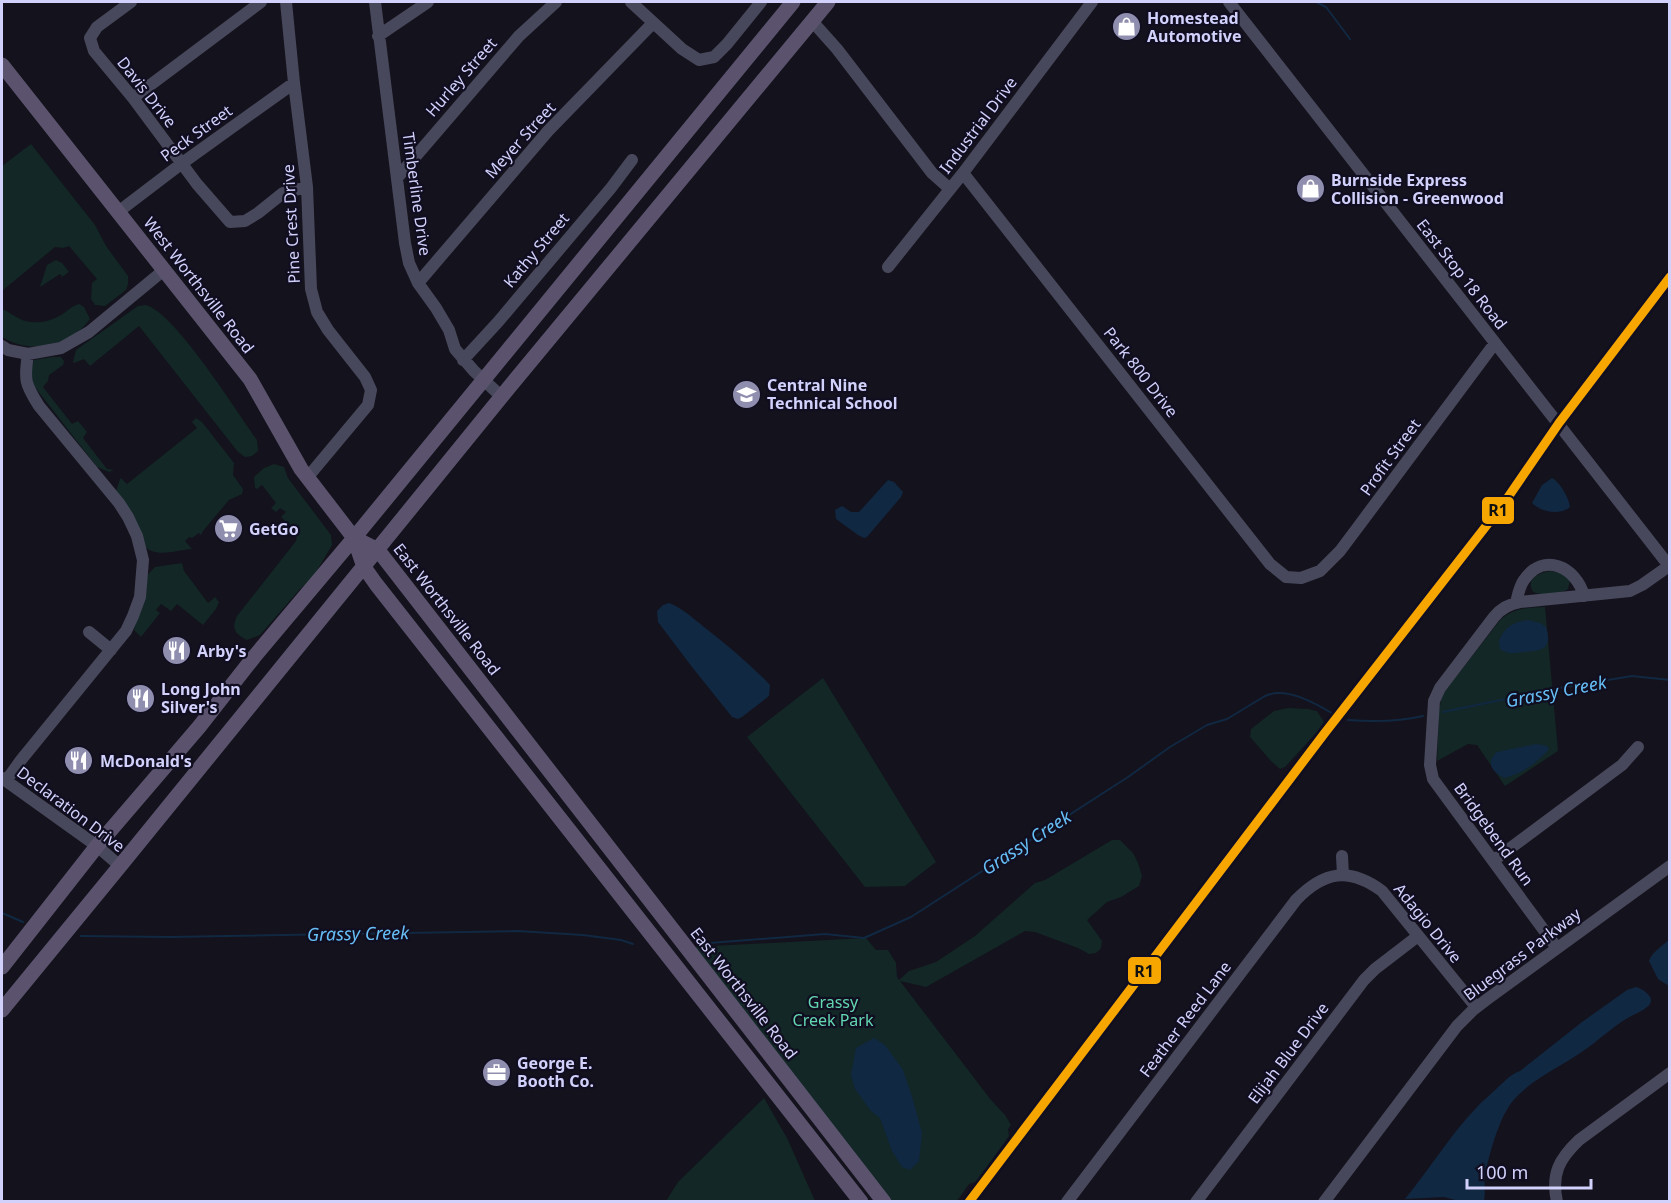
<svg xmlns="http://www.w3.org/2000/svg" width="1671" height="1203" viewBox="0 0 1671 1203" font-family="'Noto Sans',sans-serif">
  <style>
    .green { fill: #122726 }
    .water { fill: #112842 }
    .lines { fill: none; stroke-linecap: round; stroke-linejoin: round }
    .stream { stroke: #112842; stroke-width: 2 }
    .minor { stroke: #48485c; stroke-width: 12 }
    .major { stroke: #5b536e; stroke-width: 15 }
    .rail-1-casing { stroke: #100e20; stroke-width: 14 }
    .rail-1 { stroke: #f7a600; stroke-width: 9 }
    .labels { text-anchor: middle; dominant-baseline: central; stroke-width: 4.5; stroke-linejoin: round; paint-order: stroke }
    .poi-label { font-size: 16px; font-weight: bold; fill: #d2d1fc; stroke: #100e20; text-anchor: start }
    .street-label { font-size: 16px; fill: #d2d1fc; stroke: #100e20 }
    .park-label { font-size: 16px; fill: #62d7b1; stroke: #100e20 }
    .water-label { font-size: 18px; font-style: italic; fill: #66bef5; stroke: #100e20 }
    .line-badge { stroke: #100e20; stroke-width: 2 }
    .pale-badge-label { font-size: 16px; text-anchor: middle; font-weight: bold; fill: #111 }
  </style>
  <rect width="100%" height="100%" fill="#14121c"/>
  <path class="green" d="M 31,144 L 95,225 L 106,246 L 128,276 L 128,284 L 126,290 L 105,306 L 95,305 L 91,299 L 92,283 L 97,279 L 69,246 L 63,248 L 55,247 L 2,291 L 2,166 Z
    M 56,260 L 62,263 L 69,272 L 62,277 L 60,274 L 40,287 L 47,265 Z
    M 79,304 L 84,307 L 90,319 C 70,347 31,355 2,337 L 2,309 C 8,311 12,315 18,318 C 30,325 47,323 59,316 C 67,312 71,306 79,304 Z
    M 146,305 C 175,313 237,412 257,440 L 258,451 L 252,456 L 245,457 L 238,452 L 139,326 L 90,366 L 84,359 L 74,363 L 73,362 L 76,350 L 138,306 Z
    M 52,357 L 61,357 L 64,361 L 63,365 L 49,375 L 48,381 L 43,387 L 72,424 L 78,421 L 87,432 L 83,438 L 107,469 L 114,470 L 109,472 L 97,467 L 34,386 C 31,377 28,369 34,360 Z
    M 196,418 L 202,422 L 234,463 L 233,475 L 243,489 L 242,494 L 229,500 L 203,531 L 201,535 L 199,533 L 192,538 L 189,537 L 185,541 L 192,549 C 177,550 157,558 145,547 L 116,491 L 120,479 L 121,478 L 127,484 L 197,428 L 192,422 Z
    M 274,464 L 284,467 L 288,478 L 331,535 L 332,545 L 312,579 L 300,589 L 260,635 L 247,640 C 235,634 231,629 237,616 L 296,541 C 299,531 288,524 281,517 L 286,512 L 280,508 L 276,512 L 271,508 L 276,503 L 262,485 L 257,489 L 255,488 L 254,477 L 264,468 Z
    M 182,563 L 184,571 L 208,603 L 215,597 L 219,602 L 216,609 L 203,625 L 177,604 L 171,611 L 161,604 L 156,610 L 160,613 L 141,637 L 134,630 L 148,574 L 155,567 Z
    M 1551,571 L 1565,574 L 1570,580 L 1568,589 C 1561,595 1542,596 1533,592 C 1525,578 1539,573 1551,571 Z
    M 1545,607 L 1558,751 L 1505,786 L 1477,745 L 1468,744 L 1437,761 L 1439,711 L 1442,695 L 1500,620 C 1515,607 1527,608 1545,607 Z
    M 823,678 L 936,862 L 905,886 L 865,887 L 747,737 Z
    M 1288,708 L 1308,709 L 1317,711 L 1324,722 L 1317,732 L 1285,767 L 1280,769 L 1271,761 L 1250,737 L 1251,729 L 1274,711 Z
    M 1112,840 L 1120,840 L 1133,853 L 1138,863 L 1142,876 L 1139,886 L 1121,897 L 1107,902 L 1087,920 L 1102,941 L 1101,948 L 1096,953 L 1089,954 L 1078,948 L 1035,932 L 1025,931 L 926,987 L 900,981 L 991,1100 L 1005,1115 L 1011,1125 L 1008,1129 L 1009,1136 L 976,1182 L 969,1184 L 957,1201 L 891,1201 L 692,947 L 866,938 L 876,950 L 888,950 L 896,963 L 897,977 L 899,980 L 909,971 L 936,962 L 975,936 L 1035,883 L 1045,880 Z
    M 764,1098 L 787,1138 L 815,1201 L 666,1201 L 678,1182 Z"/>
  <path class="water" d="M 1552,478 C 1560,482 1569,498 1570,507 C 1560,516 1541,512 1532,503 L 1542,485 Z
    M 888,480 L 894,482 L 903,492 L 901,497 L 867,537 L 864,538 L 858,535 L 836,519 L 835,510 L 842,506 L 851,512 L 859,512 Z
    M 669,603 C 682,608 693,618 704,627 C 727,645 750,664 770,685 L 769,696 L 742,717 L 738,719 L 732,717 L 692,667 L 658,622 L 657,611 L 663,605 Z
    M 1528,620 L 1540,623 L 1546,627 C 1553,649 1542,651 1524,652 C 1515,653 1508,655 1500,649 L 1499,641 C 1504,627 1514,622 1528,620 Z
    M 1536,744 L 1547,746 L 1549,749 C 1538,762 1521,775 1504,778 C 1492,772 1485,762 1497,752 Z
    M 1669,940 L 1669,986 L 1658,979 L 1649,961 C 1652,952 1662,946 1669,940 Z
    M 1636,987 C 1641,988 1652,995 1651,1001 C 1650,1009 1632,1015 1626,1019 C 1610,1029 1598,1041 1583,1051 C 1559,1068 1531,1079 1512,1102 C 1499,1119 1491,1149 1486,1170 C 1483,1180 1486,1191 1484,1201 L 1459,1201 L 1444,1197 L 1405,1199 C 1429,1170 1450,1135 1477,1107 C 1482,1101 1489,1096 1494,1091 C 1502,1084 1510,1074 1520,1071 L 1582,1022 L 1627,990 Z
    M 874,1038 L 885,1045 L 903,1070 L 913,1100 L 922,1133 L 919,1161 L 910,1170 L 902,1167 L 892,1151 L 880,1118 L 871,1111 L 855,1089 L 851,1075 L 856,1048 Z"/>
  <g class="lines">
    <path class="stream" d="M 1316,2 L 1326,7 L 1350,39
      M 1443,712 L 1559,688 L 1632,676 L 1670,680
      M 1348,720 C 1374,722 1398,722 1423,716
      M 2,913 L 23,922
      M 81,936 L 170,937 L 518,931 L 583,935 L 621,940 L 633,944
      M 697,944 L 825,934 L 864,938 L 911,917 L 1128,777 L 1170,747 L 1207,725 L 1227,719 L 1265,696 C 1286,686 1317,704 1335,715"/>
    <path class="minor" d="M 131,2 L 97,27 L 90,38 L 94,51 L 133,98 L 197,184 L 230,222 L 245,221 L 258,213 L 283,193 L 307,187
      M 286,2 L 294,83 L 307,187 L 311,289 L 317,312 L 328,330 L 365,377 L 371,390 L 368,405 L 307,478
      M 375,2 L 405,243 L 409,263 L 418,283 L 436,308 L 449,330 L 455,349 L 474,371 L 502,397
      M 631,2 L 682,49 L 699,60 L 714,57 L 727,44 L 761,2
      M 1229,2 L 1670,567
      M 812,21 L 837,49 L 932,173 L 950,189
      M 378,36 L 428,2
      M 133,98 L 261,2
      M 963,173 L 1270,564 L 1286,577 L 1301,578 L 1320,571 L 1340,551 L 1358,527 L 1495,343
      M 397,178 L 519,36 L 556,2
      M 118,212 L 181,164 L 294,83
      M 888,267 L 963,173 L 1092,2
      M 418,283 L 548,131 L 653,23
      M 2,346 L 8,350 L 28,354 L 61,348 L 89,332 L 164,270
      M 463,360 L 498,322 L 611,188 L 632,160
      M 1516,603 C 1518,595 1519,587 1524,580 C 1543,552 1576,566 1584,596
      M 89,632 L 111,650
      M 2,778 L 97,846 L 120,866
      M 6,781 L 21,760 L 126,631 L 133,616 L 140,597 L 143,560 L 137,536 L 128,517 L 119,503 L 39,406 C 25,384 24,380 28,354
      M 1342,856 L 1343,875
      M 1493,861 L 1622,765 L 1638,747
      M 1557,948 L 1433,779 L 1430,765 L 1434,701 L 1440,688 L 1494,617 C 1501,608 1509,604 1520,602 L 1630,591 L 1642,585 L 1669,566
      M 1067,1202 L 1296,900 C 1324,871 1349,867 1382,891 L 1476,1007
      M 1196,1202 L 1364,980 L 1375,969 L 1418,936
      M 1324,1202 L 1457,1026 L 1473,1010 L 1486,1000 L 1670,866
      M 1557,1202 C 1551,1174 1559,1159 1579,1140 L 1670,1073"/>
    <path class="major" d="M 2,65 L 250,379 L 301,469 L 354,538 L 364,567 L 376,584 L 861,1202
      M 354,538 L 378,550 L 884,1202
      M 2,967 L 97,846 L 199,727 L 254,657 L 354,538 L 793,2
      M 2,1010 L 120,866 L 511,385 L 828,2"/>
    <defs>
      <path id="rail-1" d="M 969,1202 L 1324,734 L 1504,503 L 1559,423 L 1670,277"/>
    </defs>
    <use href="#rail-1" class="rail-1-casing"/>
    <use href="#rail-1" class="rail-1"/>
  </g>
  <defs>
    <symbol id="shop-disc" viewBox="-11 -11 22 22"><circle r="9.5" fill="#908eae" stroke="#100e20"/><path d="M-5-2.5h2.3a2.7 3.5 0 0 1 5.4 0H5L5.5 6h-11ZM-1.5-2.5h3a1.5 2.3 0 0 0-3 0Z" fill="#fff"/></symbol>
    <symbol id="school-disc" viewBox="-11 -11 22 22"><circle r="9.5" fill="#908eae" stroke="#100e20"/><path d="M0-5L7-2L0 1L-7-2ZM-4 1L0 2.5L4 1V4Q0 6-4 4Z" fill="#fff"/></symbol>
    <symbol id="supermarket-disc" viewBox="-11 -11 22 22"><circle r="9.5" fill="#908eae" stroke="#100e20"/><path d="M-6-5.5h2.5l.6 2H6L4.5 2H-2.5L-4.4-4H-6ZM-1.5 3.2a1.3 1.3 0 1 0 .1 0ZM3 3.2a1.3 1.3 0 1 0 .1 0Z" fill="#fff"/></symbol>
    <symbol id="restaurant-disc" viewBox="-11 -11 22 22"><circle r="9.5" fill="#908eae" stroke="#100e20"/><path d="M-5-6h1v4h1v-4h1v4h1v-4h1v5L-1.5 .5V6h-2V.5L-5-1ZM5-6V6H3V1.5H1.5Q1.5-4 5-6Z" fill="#fff"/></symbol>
    <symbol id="office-disc" viewBox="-11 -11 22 22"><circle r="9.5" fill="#908eae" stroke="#100e20"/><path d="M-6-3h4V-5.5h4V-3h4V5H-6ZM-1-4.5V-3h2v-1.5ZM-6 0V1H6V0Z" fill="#fff"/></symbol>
  </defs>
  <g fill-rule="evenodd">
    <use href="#shop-disc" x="1110" y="10" width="33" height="33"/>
    <use href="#shop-disc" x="1294" y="172" width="33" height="33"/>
    <use href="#school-disc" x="730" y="378" width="33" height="33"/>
    <use href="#supermarket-disc" x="212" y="512" width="33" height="33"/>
    <use href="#restaurant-disc" x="160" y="634" width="33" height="33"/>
    <use href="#restaurant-disc" x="124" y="682" width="33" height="33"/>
    <use href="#restaurant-disc" x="62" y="744" width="33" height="33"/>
    <use href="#office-disc" x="480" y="1056" width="33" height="33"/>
  </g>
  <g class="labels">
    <g class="poi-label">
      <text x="1147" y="18">Homestead<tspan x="1147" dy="18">Automotive</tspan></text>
      <text x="1331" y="180">Burnside Express<tspan x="1331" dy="18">Collision - Greenwood</tspan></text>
      <text x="767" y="385">Central Nine<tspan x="767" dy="18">Technical School</tspan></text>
      <text x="249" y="529">GetGo</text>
      <text x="197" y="651">Arby's</text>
      <text x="161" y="689">Long John<tspan x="161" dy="18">Silver's</tspan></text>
      <text x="100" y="761">McDonald's</text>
      <text x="517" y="1063">George E.<tspan x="517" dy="18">Booth Co.</tspan></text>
    </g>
    <g class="street-label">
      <text transform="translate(461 77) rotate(-49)">Hurley Street</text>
      <text transform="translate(147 92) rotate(52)">Davis Drive</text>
      <text transform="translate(978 125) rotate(-53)">Industrial Drive</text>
      <text transform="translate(196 133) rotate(-36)">Peck Street</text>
      <text transform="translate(520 140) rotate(-48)">Meyer Street</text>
      <text transform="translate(417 194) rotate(82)">Timberline Drive</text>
      <text transform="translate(291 224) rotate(-93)">Pine Crest Drive</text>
      <text transform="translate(536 250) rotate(-50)">Kathy Street</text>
      <text transform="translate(1462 274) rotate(52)">East Stop 18 Road</text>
      <text transform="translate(199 285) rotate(52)">West Worthsville Road</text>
      <text transform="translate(1141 372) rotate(52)">Park 800 Drive</text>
      <text transform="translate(1390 457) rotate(-54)">Profit Street</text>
      <text transform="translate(447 609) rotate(52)">East Worthsville Road</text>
      <text transform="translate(71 809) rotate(37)">Declaration Drive</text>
      <text transform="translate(1494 834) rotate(54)">Bridgebend Run</text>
      <text transform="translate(1428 923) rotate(51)">Adagio Drive</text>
      <text transform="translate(1522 954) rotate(-37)">Bluegrass Parkway</text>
      <text transform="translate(744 993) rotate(52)">East Worthsville Road</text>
      <text transform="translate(1185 1019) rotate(-53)">Feather Reed Lane</text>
      <text transform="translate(1288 1053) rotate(-53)">Elijah Blue Drive</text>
    </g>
    <g class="park-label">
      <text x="833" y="1002">Grassy<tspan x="833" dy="18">Creek Park</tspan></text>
    </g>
    <g class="water-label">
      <text transform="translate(1556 691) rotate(-11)">Grassy Creek</text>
      <text transform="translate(1026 842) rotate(-33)">Grassy Creek</text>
      <text transform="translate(358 933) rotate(-1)">Grassy Creek</text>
    </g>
  </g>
  <g class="line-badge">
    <rect x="1481" y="496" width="34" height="29" rx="6" fill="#f7a600"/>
    <rect x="1127" y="956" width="35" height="29" rx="6" fill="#f7a600"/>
  </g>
  <g class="pale-badge-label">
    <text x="1498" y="516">R1</text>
    <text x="1144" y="977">R1</text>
  </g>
  <rect width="1671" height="1203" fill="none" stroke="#d2d1fc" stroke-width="6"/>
  <path d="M1467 1179v9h124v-9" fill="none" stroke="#d2d1fc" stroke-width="3"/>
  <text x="1476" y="1179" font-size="18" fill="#d2d1fc" stroke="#100e20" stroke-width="4.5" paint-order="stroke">100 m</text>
</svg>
